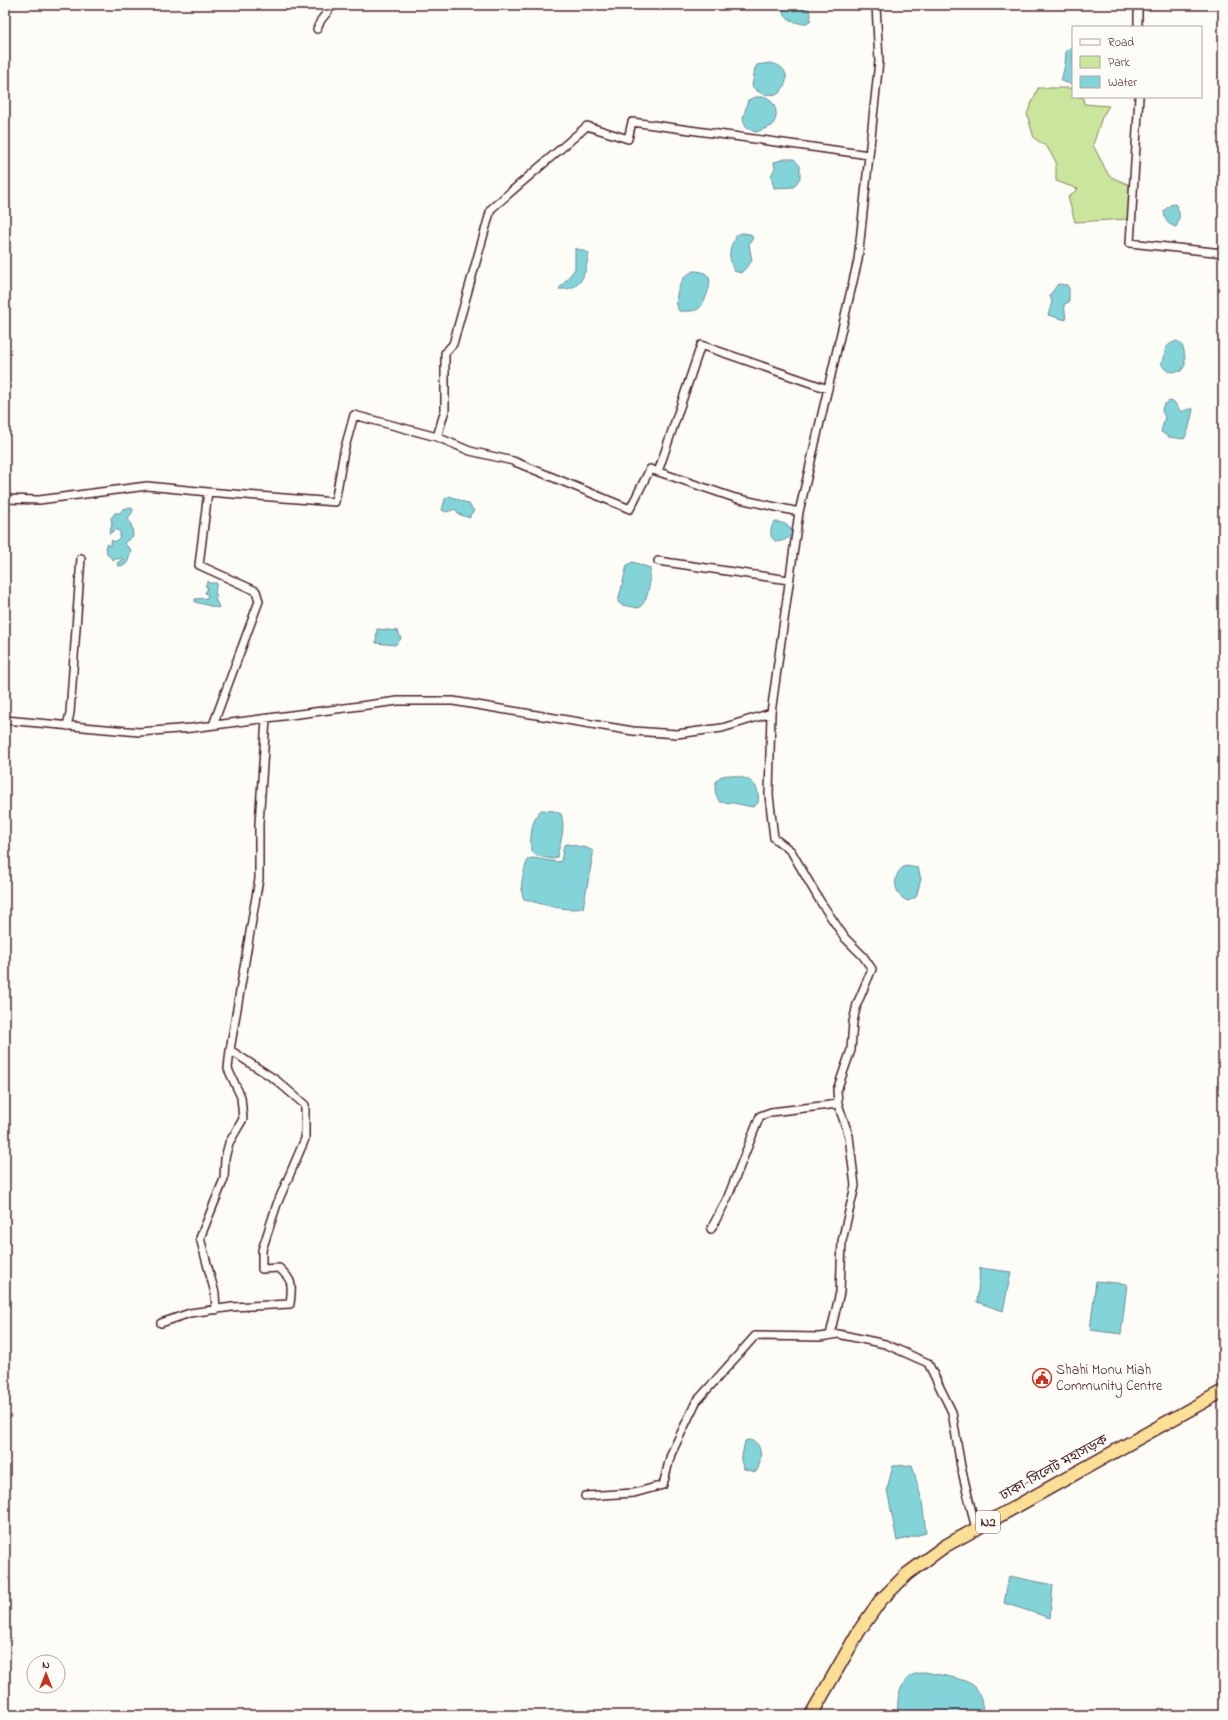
<svg xmlns="http://www.w3.org/2000/svg" width="1228" height="1720" viewBox="0 0 1228 1720" font-family="'Indie Flower','Noto Sans Bengali',sans-serif">
  <style>
    .green { fill: #cae59c; stroke: #8a8264 }
    .water { fill: #83d4d9; stroke: #6c8c93 }
    .lines { fill: none; stroke-linecap: round; stroke-linejoin: round }
    .minor-casing { stroke: #4a1f2b; stroke-width: 10 }
    .trunk-casing { stroke: #4a1f2b; stroke-width: 15 }
    .minor { stroke: #fdfcf7; stroke-width: 7 }
    .trunk { stroke: #fbdf96; stroke-width: 12 }
    .labels { text-anchor: middle; dominant-baseline: central; stroke-width: 3.5; stroke-linejoin: round; paint-order: stroke }
    .shield { fill: #fdfcf7; stroke: #806168; stroke-width: 1 }
    .shield-label { font-size: 13px; font-weight: bold; fill: #4a1f2b }
    .poi-label { font-size: 14px; fill: #4a1f2b; stroke: #fdfcf7; text-anchor: start }
    .street-label { font-size: 14px; fill: #4a1f2b; stroke: #fdfcf7 }
  </style>
  <rect width="100%" height="100%" fill="#fdfcf7"/>
  <filter id="ink" filterUnits="userSpaceOnUse"><feTurbulence type="fractalNoise" baseFrequency=".025" numOctaves="2"/><feDisplacementMap in="SourceGraphic" scale="8" xChannelSelector="R" yChannelSelector="G"/><feConvolveMatrix kernelMatrix="1 2 1 2 8 2 1 2 1" color-interpolation-filters="sRGB"/></filter>
  <g filter="url(#ink)">
    <path class="green" d="M 1038,88 L 1073,88 L 1073,97 L 1083,97 L 1084,104 L 1109,106 L 1102,117 L 1093,145 L 1109,176 L 1132,186 L 1128,219 L 1075,222 L 1068,197 L 1078,189 L 1056,181 L 1056,162 L 1047,147 L 1034,138 L 1027,114 Z"/>
    <path class="water" d="M 784,5 L 805,5 C 810,10 812,14 810,21 L 804,24 C 793,22 785,20 782,9 Z
      M 1073,45 L 1073,84 L 1071,84 L 1061,81 L 1065,65 L 1066,52 Z
      M 770,63 C 789,66 791,82 778,94 C 767,95 759,95 752,86 L 755,68 L 757,65 Z
      M 756,97 L 767,97 C 777,106 779,115 772,126 L 756,132 L 746,128 L 743,119 L 748,100 Z
      M 785,159 L 794,159 L 800,166 L 800,178 L 794,187 L 774,188 L 771,176 L 775,168 L 774,162 Z
      M 1175,204 C 1181,212 1180,219 1176,227 C 1167,224 1165,221 1164,211 L 1170,205 Z
      M 742,233 L 750,234 L 753,238 L 749,244 L 752,261 L 741,273 L 734,271 C 730,262 728,253 732,244 C 734,240 736,240 736,235 Z
      M 575,248 L 589,253 C 585,272 584,291 559,289 L 575,269 Z
      M 693,271 C 714,271 712,283 705,299 C 703,302 702,307 698,309 C 693,312 685,311 679,311 C 674,302 677,289 683,279 C 685,276 690,273 693,271 Z
      M 1058,284 L 1067,285 L 1069,289 L 1069,302 L 1064,304 L 1066,320 L 1048,315 L 1052,302 L 1050,295 Z
      M 1177,341 C 1185,345 1185,356 1185,365 L 1181,371 C 1170,372 1167,374 1161,363 C 1169,353 1159,347 1177,341 Z
      M 1169,401 L 1174,402 L 1181,412 L 1192,408 L 1193,410 L 1188,431 L 1184,439 L 1169,437 L 1161,432 L 1165,417 L 1162,411 L 1163,406 Z
      M 450,496 L 469,504 L 474,511 L 470,515 L 470,518 L 458,514 L 456,509 L 446,512 L 442,510 L 445,499 Z
      M 128,507 L 133,509 L 132,513 L 128,518 L 132,527 L 133,536 L 124,543 L 131,550 L 128,561 L 125,565 L 118,566 L 117,563 L 123,559 L 121,558 L 113,560 L 107,554 L 106,544 L 110,546 L 112,540 L 115,542 L 120,537 L 120,532 L 116,529 L 109,534 L 112,525 L 111,518 L 115,513 L 120,513 L 124,508 L 127,509 Z
      M 774,522 C 783,522 792,525 792,535 C 776,549 765,538 774,522 Z
      M 633,562 L 650,568 C 650,582 650,598 639,608 L 622,605 L 618,602 L 627,565 Z
      M 208,581 L 209,583 L 217,583 L 215,592 L 217,596 L 215,599 L 219,607 L 218,608 L 195,602 L 195,599 L 207,598 L 208,595 L 205,593 L 208,587 L 205,586 Z
      M 377,629 L 398,631 L 401,639 L 395,645 L 376,643 Z
      M 729,775 C 747,777 761,782 758,803 L 753,807 L 733,803 L 720,802 C 715,796 712,783 720,777 C 722,776 726,775 729,775 Z
      M 541,810 L 554,811 L 561,814 C 566,828 560,843 557,857 L 553,859 L 537,856 L 531,851 C 530,839 531,819 541,810 Z
      M 567,844 L 587,848 L 593,851 L 593,855 L 583,908 C 565,912 542,904 524,899 C 518,889 524,870 528,859 L 533,858 L 557,862 L 561,861 L 564,845 Z
      M 905,866 L 918,868 L 921,879 L 916,897 L 908,901 C 893,896 891,874 905,866 Z
      M 980,1268 L 1011,1272 L 1003,1311 L 977,1302 Z
      M 1096,1281 L 1127,1284 L 1121,1334 L 1090,1330 Z
      M 748,1440 C 764,1439 762,1463 756,1472 L 744,1469 L 741,1461 L 745,1441 Z
      M 912,1465 L 922,1501 L 926,1533 L 897,1541 L 887,1489 L 893,1466 Z
      M 1009,1576 L 1053,1585 L 1050,1618 L 1004,1603 Z
      M 926,1672 C 938,1675 968,1678 976,1688 C 981,1695 983,1707 983,1715 L 899,1715 C 895,1703 900,1680 913,1675 C 917,1673 922,1673 926,1672 Z"/>
    <g class="lines">
      <defs>
        <path id="minor" d="M 1138,5 L 1138,27
          M 317,29 L 321,20 L 333,5
          M 1139,97 L 1130,243 L 1223,253
          M 437,437 L 445,410 L 445,353 L 453,344 L 491,209 L 587,126 L 628,139 L 632,122 L 869,155
          M 658,472 L 701,345 L 828,389
          M 208,492 L 199,565 L 256,591 L 259,601 L 213,725
          M 5,499 L 39,500 L 147,486 L 208,492 L 335,502 L 344,451 L 354,415 L 437,437 L 470,451 L 513,461 L 630,509 L 650,469 L 735,498 L 799,512
          M 658,561 L 789,580
          M 5,720 L 139,732 L 192,728 L 398,701 L 453,701 L 633,731 L 677,734 L 722,728 L 771,713
          M 67,726 L 70,713 L 81,558
          M 711,1229 L 727,1199 L 760,1116 L 771,1112 L 838,1104
          M 216,1310 L 215,1293 L 200,1238 L 224,1179 L 225,1158 L 229,1143 L 243,1119 L 241,1097 L 228,1069 L 230,1050
          M 161,1323 L 190,1313 L 232,1307 L 290,1304 C 292,1286 294,1281 279,1268 L 262,1269 L 262,1250 L 277,1204 L 305,1139 L 305,1105 L 276,1080 L 230,1050 L 259,879 L 259,824 L 266,719
          M 830,1335 L 840,1292 L 842,1241 L 855,1186 L 849,1136 L 838,1104 L 837,1090 L 851,1050 L 853,1022 L 857,1004 L 872,969 L 863,956 L 845,938 L 820,901 L 791,851 L 774,838 L 769,795 L 771,713 L 799,512 L 858,260 L 879,61 L 876,5
          M 585,1496 L 634,1493 L 663,1485 L 671,1454 L 696,1402 L 755,1336 L 820,1337 L 838,1334 L 885,1344 L 928,1363 L 952,1412 L 961,1467 L 976,1529"/>
        <path id="trunk" d="M 811,1715 L 859,1631 L 880,1601 L 907,1574 L 945,1546 L 976,1529 L 1223,1391"/>
      </defs>
      <use href="#minor" class="minor-casing"/>
      <use href="#trunk" class="trunk-casing"/>
      <use href="#minor" class="minor"/>
      <use href="#trunk" class="trunk"/>
    </g>
  </g>
  <defs>
    <symbol id="civic-ring" viewBox="-11 -11 22 22"><circle r="9.5" fill="#fdfcf7" stroke="#c8321e" stroke-width="1.5"/><path d="M-.6-6.5H3V-4.5H.6V-3L4-1V1h2V6H-6V1h2V-1L-.6-3ZM-1.2 2.5V6h2.4V2.5Z" fill="#c8321e"/></symbol>
  </defs>
  <g fill-rule="evenodd">
    <use href="#civic-ring" x="1031" y="1367" width="22" height="22"/>
  </g>
  <g class="labels">
    <rect class="shield" x="976" y="1511" width="24" height="22" rx="3"/>
    <g class="shield-label">
      <text x="988" y="1522">N2</text>
    </g>
    <g class="poi-label">
      <text x="1056" y="1370">Shahi Monu Miah<tspan x="1056" dy="16">Community Centre</tspan></text>
    </g>
    <g class="street-label">
      <text transform="translate(1054 1468) rotate(-29)">ঢাকা-সিলেট মহাসড়ক</text>
    </g>
  </g>
  <rect width="1228" height="1720" fill="none" stroke="#fdfcf7" stroke-width="20"/>
  <rect x="10" y="10" width="1208" height="1700" fill="none" stroke="#4a1f2b" stroke-width="1.5" filter="url(#ink)"/>
  <rect x="1072" y="26" width="130" height="72" fill="#fdfcf7" stroke="#b5a4a5"/>
  <rect x="1080" y="39" width="20" height="6" fill="#fdfcf7" stroke="#b5a4a5"/>
  <text x="1108" y="46" font-size="12" fill="#4a1f2b">Road</text>
  <rect x="1080" y="56" width="20" height="12" fill="#cae59c" stroke="#b5a4a5"/>
  <text x="1108" y="66" font-size="12" fill="#4a1f2b">Park</text>
  <rect x="1080" y="76" width="20" height="12" fill="#83d4d9" stroke="#b5a4a5"/>
  <text x="1108" y="86" font-size="12" fill="#4a1f2b">Water</text>
  <g transform="translate(46 1674)"><circle r="19" fill="#fdfcf7" stroke="#b5a4a5"/>
  <path d="M0-3L7 15L0 10L-7 15Z" fill="#c8321e"/>
  <text y="-6" font-size="11" font-weight="bold" text-anchor="middle" fill="#4a1f2b">N</text>
  </g>
</svg>
